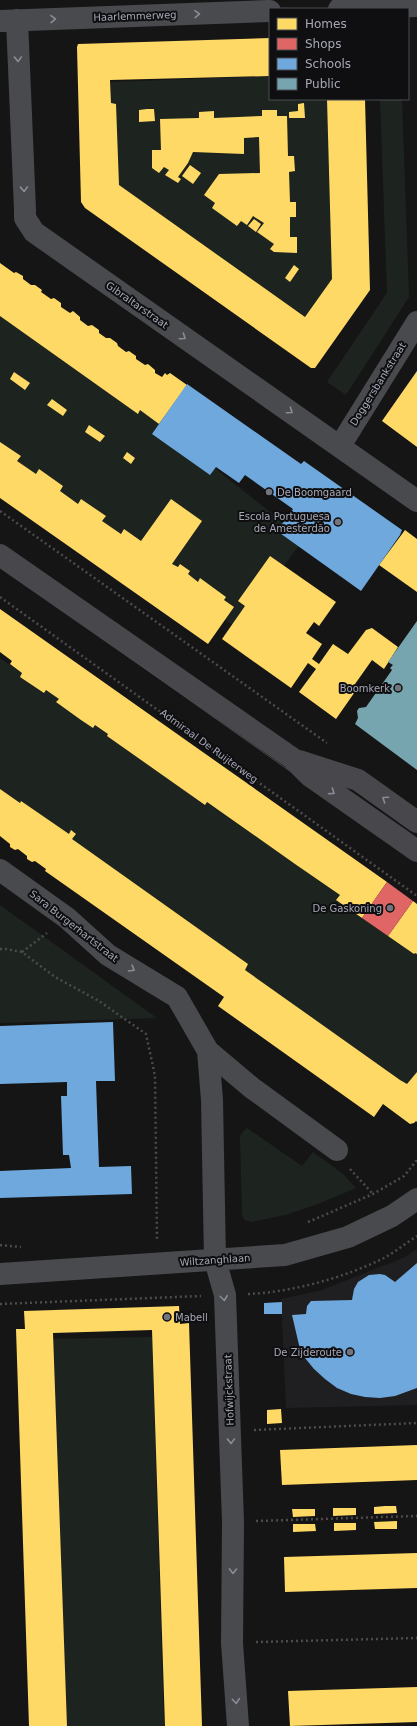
<svg xmlns="http://www.w3.org/2000/svg" width="417" height="1726" viewBox="0 0 417 1726" font-family="'DejaVu Sans',sans-serif">
  <style>
    .built { fill: #1f1f21 }
    .green { fill: #1d241f }
    .homes { fill: #ffd966 }
    .shops { fill: #e06666 }
    .schools { fill: #6fa8dc }
    .public { fill: #76a5af }
    .lines { fill: none; stroke-linecap: round; stroke-linejoin: round }
    .path { stroke: #4b4b50; stroke-width: 2.5; stroke-dasharray: 2 3; stroke-linecap: butt }
    .street { stroke: #494a4e; stroke-width: 22 }
    .secondary { stroke: #48484c; stroke-width: 22 }
    .tram { stroke: #494a4d; stroke-width: 1 }
    .oneway { stroke: #8a8c97 }
    .oneway2 { stroke: #8a8b96 }
    .poi-dot { fill: #73757e; stroke: #0f0f11; stroke-width: 1.5 }
    .labels { text-anchor: middle; dominant-baseline: central; stroke-width: 4; stroke-linejoin: round; paint-order: stroke }
    .street-label { font-size: 10px; fill: #a6a8b6; stroke: #0f0f11 }
    .poi-label { font-size: 10px; fill: #a6a8b6; stroke: #0f0f11; text-anchor: end }
  </style>
  <rect width="100%" height="100%" fill="#151515"/>
  <path class="built" d="M 417,1249 L 417,1405 L 286,1408 L 281,1299 L 322,1290 L 405,1257 Z"/>
  <path class="green" d="M 270,76 L 270,99 L 335,99 L 334,289 L 301,329 L 110,197 L 111,82 Z
    M 380,99 L 402,99 L 409,297 L 346,395 L 327,382 L 387,293 Z
    M 0,297 L 304,539 L 237,628 L 0,462 Z
    M 0,658 L 417,949 L 417,1098 L 0,810 Z
    M 0,905 L 157,1018 L 0,1023 Z
    M 247,1128 L 302,1166 L 313,1152 L 342,1173 L 356,1188 L 318,1204 L 285,1215 L 252,1222 L 245,1220 L 242,1215 L 240,1137 L 241,1134 Z
    M 152,1337 L 164,1726 L 64,1726 L 47,1339 Z"/>
  <path class="homes" d="M 270,38 L 270,76 L 110,80 L 111,103 L 116,104 L 119,185 L 305,317 L 332,279 L 327,99 L 365,99 L 370,290 L 315,368 L 311,368 L 85,208 L 81,202 L 77,47 L 78,44 Z
    M 304,103 L 305,118 L 289,118 L 289,112 L 298,111 L 298,104 Z
    M 147,109 L 154,109 L 155,121 L 139,122 L 139,110 Z
    M 262,110 L 277,110 L 277,116 L 287,116 L 288,156 L 294,156 L 295,171 L 289,172 L 290,202 L 296,202 L 296,217 L 290,217 L 290,237 L 297,237 L 297,253 L 274,252 L 270,249 L 274,244 L 257,232 L 264,223 L 253,216 L 247,225 L 241,221 L 237,226 L 212,208 L 215,203 L 204,195 L 219,174 L 260,173 L 259,137 L 244,138 L 244,154 L 193,152 L 188,163 L 178,177 L 181,179 L 178,183 L 165,175 L 169,170 L 164,167 L 159,173 L 152,168 L 152,150 L 161,150 L 160,119 L 199,118 L 199,112 L 214,111 L 214,118 L 262,116 Z
    M 190,165 L 201,173 L 193,184 L 182,176 Z
    M 254,219 L 261,224 L 256,232 L 248,226 Z
    M 0,263 L 14,273 L 16,272 L 23,276 L 23,279 L 31,285 L 35,285 L 42,290 L 41,292 L 51,299 L 54,298 L 61,303 L 61,307 L 70,313 L 73,311 L 80,317 L 80,320 L 88,326 L 92,325 L 99,330 L 99,333 L 106,338 L 110,338 L 117,343 L 118,346 L 126,352 L 129,351 L 136,356 L 136,359 L 145,365 L 148,364 L 155,370 L 155,373 L 162,377 L 165,373 L 167,375 L 170,373 L 187,385 L 159,424 L 140,410 L 138,414 L 0,316 Z
    M 294,265 L 299,269 L 290,282 L 285,278 Z
    M 417,371 L 417,447 L 382,421 Z
    M 14,372 L 30,383 L 25,390 L 10,379 Z
    M 52,399 L 67,410 L 63,416 L 47,405 Z
    M 89,425 L 105,436 L 100,442 L 85,432 Z
    M 0,442 L 21,456 L 17,461 L 36,474 L 39,469 L 63,486 L 60,491 L 78,504 L 81,499 L 106,516 L 102,521 L 121,534 L 124,529 L 141,541 L 171,499 L 202,521 L 172,564 L 178,567 L 180,564 L 190,571 L 188,574 L 198,582 L 200,578 L 226,597 L 224,600 L 234,607 L 208,644 L 0,498 Z
    M 127,452 L 135,458 L 131,464 L 123,458 Z
    M 405,530 L 417,539 L 417,592 L 379,565 Z
    M 270,556 L 336,602 L 319,626 L 314,622 L 306,633 L 322,644 L 312,659 L 319,664 L 333,644 L 348,654 L 366,630 L 372,628 L 398,647 L 384,669 L 372,660 L 355,684 L 359,686 L 336,719 L 299,692 L 316,669 L 308,663 L 291,688 L 222,639 L 245,606 L 238,601 Z
    M 0,609 L 387,882 L 362,918 L 336,900 L 340,895 L 295,864 L 207,802 L 205,805 L 107,736 L 108,734 L 95,725 L 93,728 L 81,720 L 56,702 L 59,699 L 46,690 L 44,693 L 20,677 L 22,673 L 10,664 L 12,661 L 0,652 Z
    M 0,789 L 20,803 L 21,801 L 69,834 L 71,830 L 76,834 L 72,839 L 248,964 L 245,970 L 400,1080 L 407,1084 L 417,1072 L 417,1122 L 416,1121 L 414,1123 L 410,1124 L 383,1104 L 374,1117 L 218,1006 L 224,997 L 45,871 L 46,869 L 35,861 L 32,862 L 27,859 L 27,856 L 18,849 L 15,850 L 10,847 L 10,844 L 0,836 Z
    M 413,901 L 417,904 L 417,954 L 415,953 L 414,954 L 388,936 Z
    M 179,1306 L 180,1324 L 189,1323 L 202,1726 L 165,1726 L 152,1330 L 53,1333 L 67,1726 L 29,1726 L 16,1329 L 25,1329 L 24,1311 Z
    M 281,1409 L 282,1423 L 267,1424 L 267,1410 Z
    M 417,1445 L 417,1480 L 282,1485 L 280,1450 Z
    M 385,1506 L 396,1506 L 397,1513 L 374,1514 L 374,1507 Z
    M 333,1508 L 356,1508 L 356,1515 L 333,1516 Z
    M 292,1509 L 315,1509 L 315,1516 L 293,1517 Z
    M 397,1521 L 397,1529 L 375,1529 L 374,1522 Z
    M 334,1523 L 356,1523 L 356,1530 L 334,1531 Z
    M 293,1524 L 315,1524 L 316,1531 L 293,1532 Z
    M 417,1553 L 417,1588 L 285,1592 L 284,1557 Z
    M 417,1687 L 417,1722 L 290,1726 L 288,1691 Z"/>
  <path class="shops" d="M 387,882 L 413,901 L 388,936 L 362,918 Z"/>
  <path class="schools" d="M 187,384 L 301,464 L 304,461 L 402,530 L 400,535 L 361,591 L 277,531 L 293,509 L 245,475 L 239,483 L 216,467 L 210,475 L 152,434 Z
    M 113,1022 L 115,1081 L 96,1081 L 99,1167 L 131,1166 L 132,1194 L 0,1198 L 0,1171 L 71,1168 L 69,1155 L 63,1155 L 61,1096 L 67,1096 L 67,1082 L 0,1084 L 0,1026 Z
    M 417,1263 L 417,1388 L 395,1396 L 380,1398 L 365,1397 L 351,1394 L 337,1388 L 325,1379 L 314,1369 L 305,1358 L 299,1345 L 292,1315 L 306,1314 L 307,1306 L 311,1301 L 352,1300 L 354,1289 L 358,1282 L 369,1275 L 380,1274 L 385,1275 L 395,1282 Z
    M 282,1302 L 282,1314 L 264,1314 L 264,1303 Z"/>
  <path class="public" d="M 417,621 L 417,770 L 355,724 L 358,718 L 357,711 L 359,708 L 366,707 L 392,670 L 390,668 L 393,665 L 388,662 Z"/>
  <g class="lines">
    <path class="path" d="M 0,511 L 327,743
      M 0,597 L 417,896
      M 0,949 L 6,949 L 22,952 L 55,977 L 99,1001 L 146,1034 L 155,1076 L 157,1239
      M 22,952 L 47,933
      M 350,1169 L 373,1194
      M 308,1222 L 373,1194 L 404,1176 L 417,1160
      M 0,1245 L 21,1247
      M 248,1294 C 293,1292 343,1278 384,1258 C 395,1252 406,1243 417,1236
      M 0,1304 L 201,1296
      M 254,1430 L 417,1423
      M 256,1521 L 417,1516
      M 256,1642 L 417,1638"/>
    <path class="street" d="M 339,9 L 417,6
      M 17,20 L 25,210 L 25,218 L 34,232 L 417,501
      M 0,21 L 270,11
      M 340,446 L 417,322
      M 0,870 L 67,918 L 108,955 L 177,997 L 208,1051 L 252,1088 L 337,1150
      M 208,1051 L 212,1100 L 215,1260 L 225,1295 L 233,1522 L 232,1643 L 238,1726
      M 0,1274 L 285,1255 L 348,1237 L 392,1216 L 417,1199"/>
    <path class="secondary" d="M 0,555 L 292,758 L 310,776 L 417,851
      M 299,761 L 358,780 L 417,822"/>
    <path class="tram" d="M 0,550 L 417,844
      M 0,566 L 417,861"/>
  </g>
  <defs><path id="oneway-chevron" d="M-2-3.5L2.5 0L-2 3.5" fill="none" stroke-width="1.6" stroke-linecap="round" stroke-linejoin="round"/></defs>
  <g class="oneway">
    <use href="#oneway-chevron" transform="translate(197 14) rotate(-2)"/>
    <use href="#oneway-chevron" transform="translate(53 19) rotate(-2)"/>
    <use href="#oneway-chevron" transform="translate(18 59) rotate(88)"/>
    <use href="#oneway-chevron" transform="translate(24 189) rotate(88)"/>
    <use href="#oneway-chevron" transform="translate(183 337) rotate(35)"/>
    <use href="#oneway-chevron" transform="translate(290 411) rotate(35)"/>
    <use href="#oneway-chevron" transform="translate(132 969) rotate(31)"/>
    <use href="#oneway-chevron" transform="translate(224 1298) rotate(83)"/>
    <use href="#oneway-chevron" transform="translate(231 1441) rotate(88)"/>
    <use href="#oneway-chevron" transform="translate(233 1571) rotate(91)"/>
    <use href="#oneway-chevron" transform="translate(236 1701) rotate(85)"/>
  </g>
  <g class="oneway2">
    <use href="#oneway-chevron" transform="translate(332 792) rotate(34)"/>
    <use href="#oneway-chevron" transform="translate(385 799) rotate(-145)"/>
  </g>
  <g class="poi-dot">
    <circle cx="269" cy="492" r="4"/>
    <circle cx="338" cy="522" r="4"/>
    <circle cx="398" cy="688" r="4"/>
    <circle cx="390" cy="908" r="4"/>
    <circle cx="167" cy="1317" r="4"/>
    <circle cx="350" cy="1352" r="4"/>
  </g>
  <g class="labels">
    <g class="street-label">
      <text transform="translate(135 16) rotate(-2)">Haarlemmerweg</text>
      <text transform="translate(137 305) rotate(35)">Gibraltarstraat</text>
      <text transform="translate(378 384) rotate(-58)">Doggersbankstraat</text>
      <text transform="translate(209 746) rotate(36)">Admiraal De Ruijterweg</text>
      <text transform="translate(74 926) rotate(38)">Sara Burgerhartstraat</text>
      <text transform="translate(215 1260) rotate(-4)">Wiltzanghlaan</text>
      <text transform="translate(229 1390) rotate(-92)">Hofwijckstraat</text>
    </g>
    <g class="poi-label">
      <text x="277" y="492" text-anchor="start">De Boomgaard</text>
      <text x="330" y="516">Escola Portuguesa<tspan x="330" dy="12">de Amesterdão</tspan></text>
      <text x="390" y="688">Boomkerk</text>
      <text x="382" y="908">De Gaskoning</text>
      <text x="175" y="1317" text-anchor="start">Mabell</text>
      <text x="342" y="1352">De Zijderoute</text>
    </g>
  </g>
  <rect x="269" y="8" width="140" height="92" fill="#0f0f11" stroke="#4b4c53"/>
  <rect x="277" y="18" width="20" height="12" fill="#ffd966" stroke="#4b4c53"/>
  <text x="305" y="28" font-size="12" fill="#a6a8b6">Homes</text>
  <rect x="277" y="38" width="20" height="12" fill="#e06666" stroke="#4b4c53"/>
  <text x="305" y="48" font-size="12" fill="#a6a8b6">Shops</text>
  <rect x="277" y="58" width="20" height="12" fill="#6fa8dc" stroke="#4b4c53"/>
  <text x="305" y="68" font-size="12" fill="#a6a8b6">Schools</text>
  <rect x="277" y="78" width="20" height="12" fill="#76a5af" stroke="#4b4c53"/>
  <text x="305" y="88" font-size="12" fill="#a6a8b6">Public</text>
</svg>
